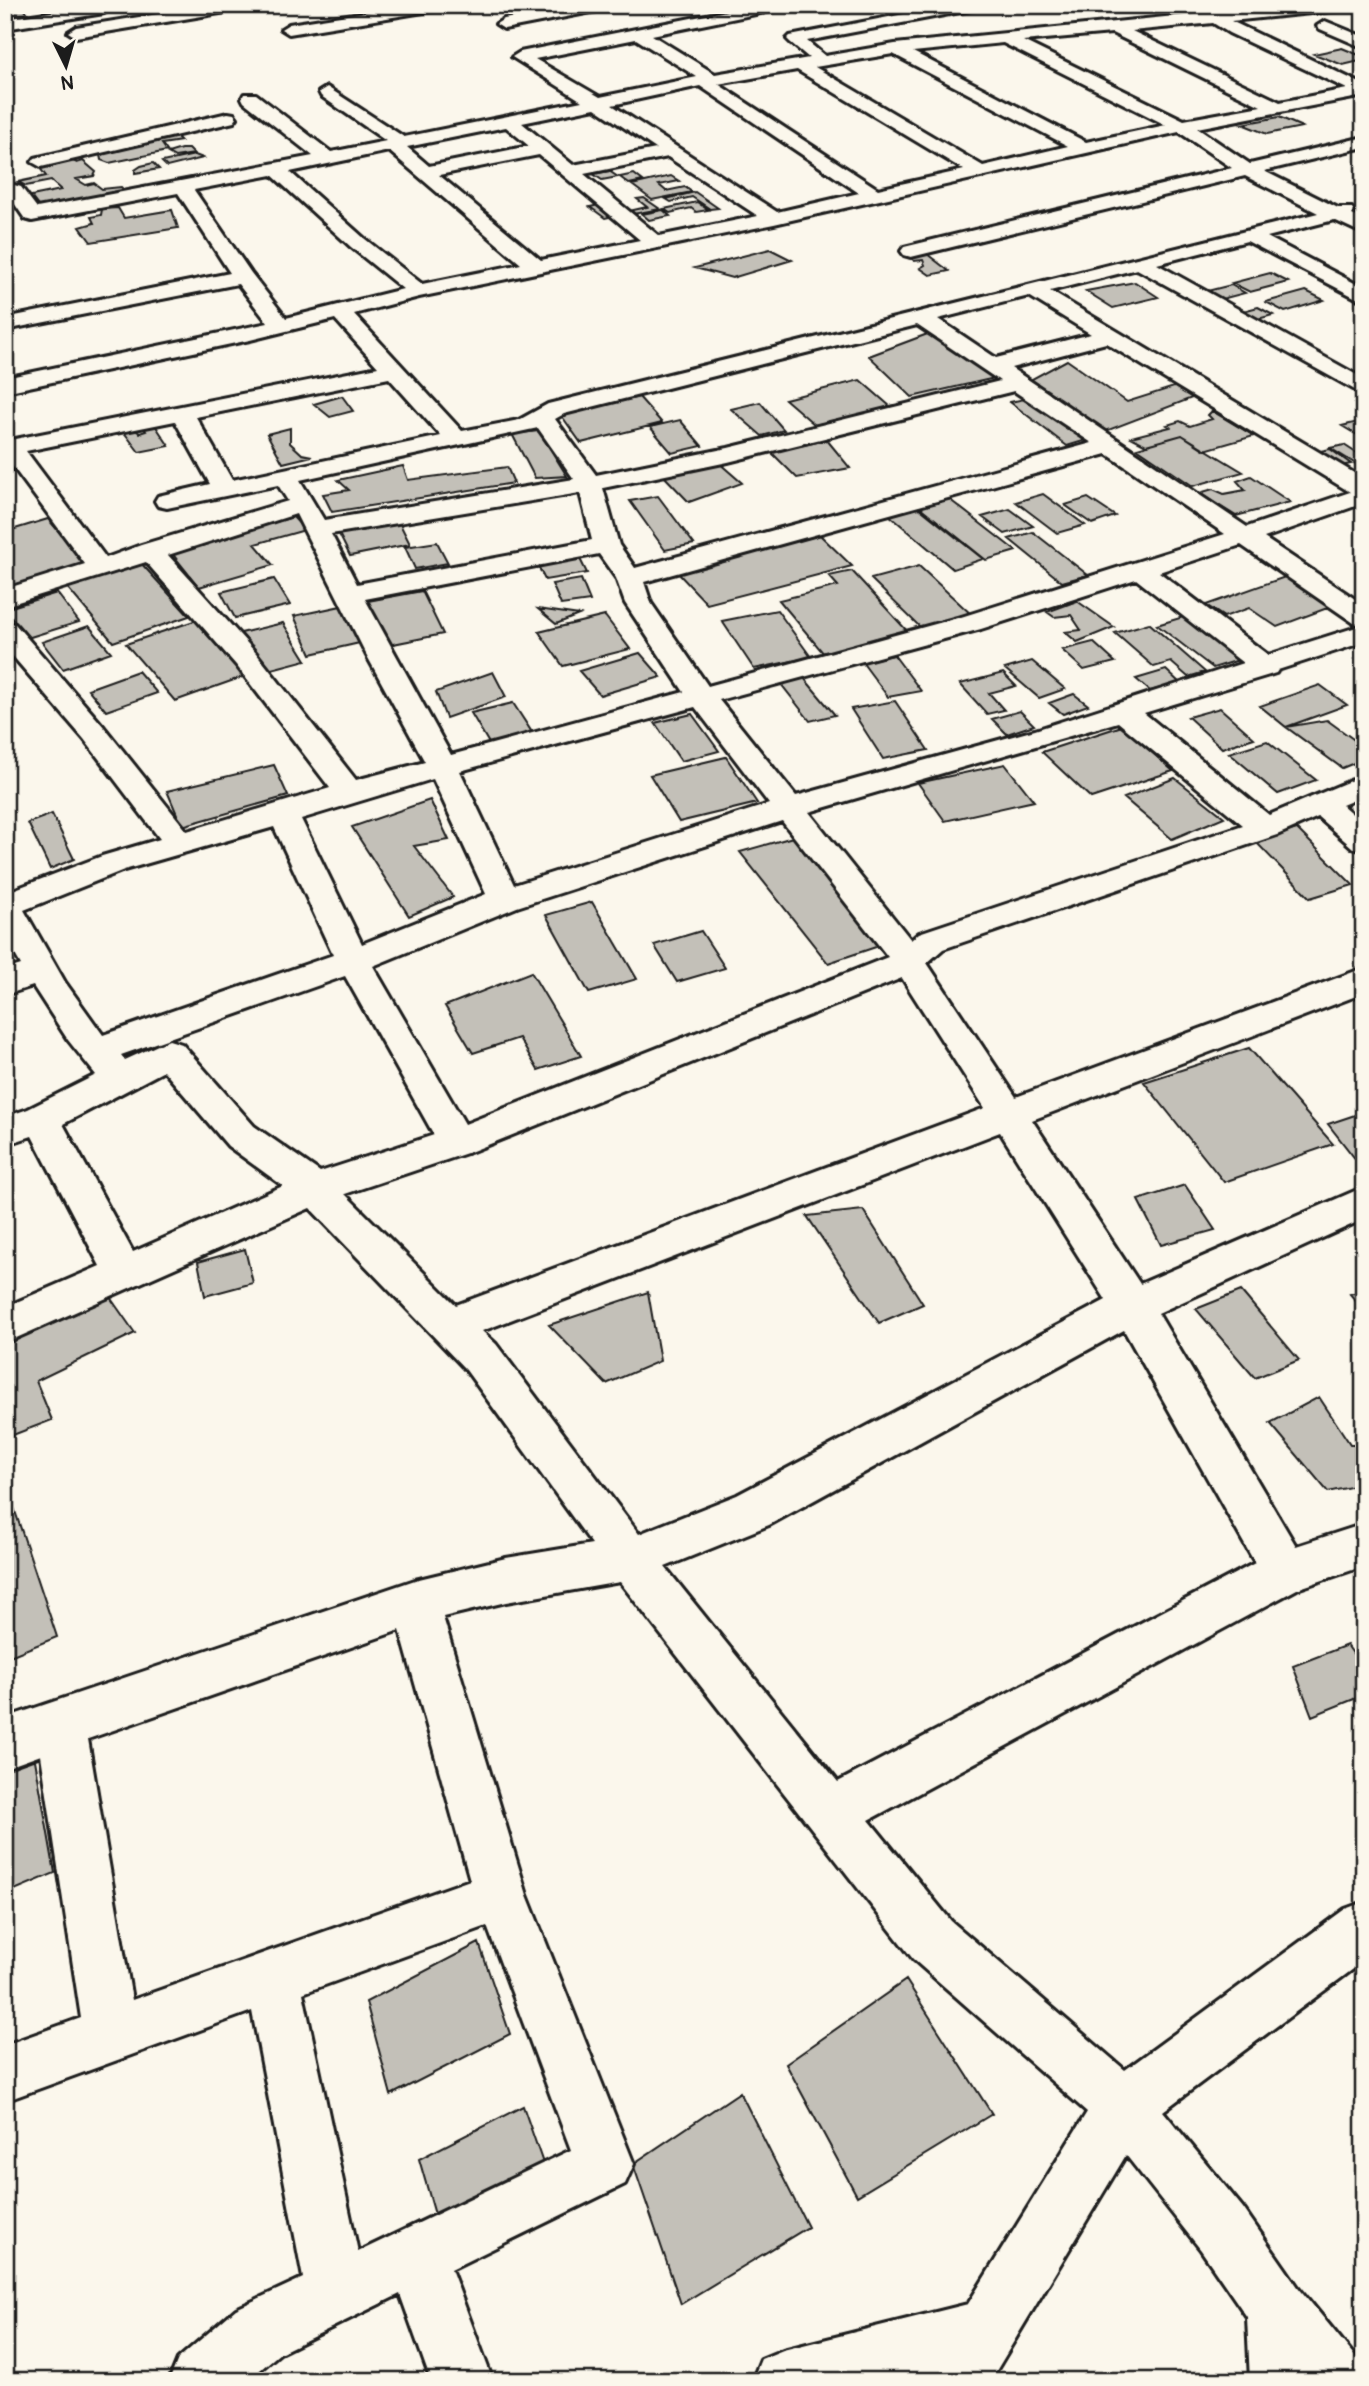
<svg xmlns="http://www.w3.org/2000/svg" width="1369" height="2386" viewBox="0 0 1369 2386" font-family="Pangolin,sans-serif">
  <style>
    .building { fill: #c3c0b8; stroke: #1c1c1c; stroke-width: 2 }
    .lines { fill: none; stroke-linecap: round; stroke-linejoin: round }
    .minor-casing { stroke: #1c1c1c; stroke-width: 6 }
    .minor { fill: #fbf7ec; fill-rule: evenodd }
  </style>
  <rect width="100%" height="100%" fill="#fbf7ec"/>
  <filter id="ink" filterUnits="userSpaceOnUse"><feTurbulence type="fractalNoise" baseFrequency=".0143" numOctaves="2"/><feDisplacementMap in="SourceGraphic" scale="14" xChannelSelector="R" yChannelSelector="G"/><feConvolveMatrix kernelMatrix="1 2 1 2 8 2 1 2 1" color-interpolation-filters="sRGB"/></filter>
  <g filter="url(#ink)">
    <path class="building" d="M 20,5 L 30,15 L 12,18 L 5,12 L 5,7 Z
      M 1342,48 L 1364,57 L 1364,60 L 1343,65 L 1314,54 Z
      M 1279,117 L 1302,127 L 1267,134 L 1242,124 Z
      M 174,134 L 181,141 L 162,144 L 167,151 L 109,163 L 101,160 L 100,155 Z
      M 181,149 L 189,149 L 194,154 L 175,157 L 168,153 Z
      M 195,155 L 203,158 L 167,167 L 162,162 Z
      M 68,159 L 77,163 L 83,161 L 96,172 L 94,176 L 76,179 L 86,185 L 94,183 L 102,189 L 121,187 L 124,190 L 118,192 L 121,195 L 37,211 L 27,197 L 61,190 L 51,181 L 26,186 L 18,182 L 46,176 L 39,167 Z
      M 153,163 L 159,169 L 135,173 L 135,170 L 141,166 Z
      M 609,171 L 618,177 L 602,180 L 593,174 Z
      M 634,174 L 643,181 L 629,184 L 620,177 Z
      M 671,176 L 679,181 L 659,185 L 666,191 L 685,187 L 692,192 L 652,200 L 632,185 Z
      M 695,192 L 718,208 L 710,209 L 692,197 L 671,202 L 666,199 Z
      M 644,198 L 660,209 L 633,214 L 629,211 L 647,207 L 637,199 Z
      M 697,202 L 708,210 L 696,212 L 691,208 L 670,213 L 664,209 Z
      M 603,204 L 618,215 L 605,218 L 590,207 Z
      M 118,208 L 124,218 L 172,210 L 178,228 L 91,242 L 80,227 L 94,223 L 91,217 L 101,215 L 102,209 Z
      M 663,210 L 670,216 L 649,220 L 642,214 Z
      M 770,249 L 792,260 L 732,278 L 695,268 Z
      M 927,254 L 949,271 L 930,275 L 920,268 L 925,265 L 923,260 L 914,261 L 911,257 Z
      M 1270,273 L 1288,282 L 1250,292 L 1232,283 Z
      M 1135,282 L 1158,297 L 1113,308 L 1086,291 Z
      M 1231,285 L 1245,293 L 1214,301 L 1199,293 Z
      M 1306,291 L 1324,300 L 1285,312 L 1266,302 Z
      M 1258,307 L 1273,315 L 1254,320 L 1239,312 Z
      M 933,332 L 995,378 L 912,397 L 869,356 Z
      M 1067,360 L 1127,402 L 1177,386 L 1192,398 L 1106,431 L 1030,380 Z
      M 860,380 L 891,407 L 815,425 L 785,399 Z
      M 342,396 L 353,411 L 330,417 L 314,404 Z
      M 639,397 L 662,423 L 581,443 L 561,415 Z
      M 1029,398 L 1090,439 L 1067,446 L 1010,402 Z
      M 760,402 L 784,430 L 762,436 L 731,409 Z
      M 1212,411 L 1254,436 L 1205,450 L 1182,435 L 1146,445 L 1131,437 L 1170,427 L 1167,425 L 1180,421 L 1190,426 L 1212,419 L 1208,415 Z
      M 680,420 L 702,446 L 672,453 L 650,427 Z
      M 1358,422 L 1364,425 L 1364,439 L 1342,426 Z
      M 155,425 L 169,446 L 139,452 L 123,431 L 133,429 L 140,433 L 146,431 L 143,427 Z
      M 290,428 L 290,443 L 302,454 L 312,456 L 283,463 L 267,434 Z
      M 539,431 L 567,476 L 535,478 L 512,434 Z
      M 1182,435 L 1243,472 L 1193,486 L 1137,448 Z
      M 827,440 L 850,468 L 797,478 L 771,452 Z
      M 1344,445 L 1364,458 L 1364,469 L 1330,448 Z
      M 1330,449 L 1351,464 L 1341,466 L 1320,451 Z
      M 718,462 L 742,483 L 689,502 L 662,474 Z
      M 403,466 L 408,480 L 507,467 L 514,483 L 332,512 L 323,494 L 349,490 L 338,480 Z
      M 1251,476 L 1290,502 L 1236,516 L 1199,493 L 1213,489 L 1224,494 L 1245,490 L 1237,481 Z
      M 1043,494 L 1085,525 L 1057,533 L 1016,502 Z
      M 658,496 L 694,544 L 665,550 L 630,501 Z
      M 1088,498 L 1115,516 L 1092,524 L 1065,505 Z
      M 949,499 L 1016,551 L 986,560 L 920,507 Z
      M 918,507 L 983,559 L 953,569 L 889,515 Z
      M 1010,509 L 1033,526 L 1005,534 L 982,517 Z
      M 293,517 L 305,530 L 255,544 L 273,565 L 199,587 L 171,552 Z
      M 48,519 L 88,565 L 5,591 L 5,532 Z
      M 399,522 L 410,544 L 350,556 L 339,534 Z
      M 1033,532 L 1088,575 L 1062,582 L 1009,539 Z
      M 820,535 L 852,566 L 707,604 L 677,572 Z
      M 437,542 L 448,563 L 415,569 L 405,547 Z
      M 579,557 L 587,573 L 545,580 L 537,564 Z
      M 140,562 L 189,616 L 113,642 L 66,586 Z
      M 919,566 L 972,615 L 922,629 L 871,579 Z
      M 852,571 L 909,633 L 824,654 L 779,600 L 838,586 L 829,576 Z
      M 1285,577 L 1330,607 L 1277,627 L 1249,608 L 1224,617 L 1206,605 Z
      M 274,579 L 290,605 L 235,618 L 221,592 Z
      M 581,579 L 590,601 L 561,605 L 552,584 Z
      M 422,591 L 443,634 L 388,645 L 368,601 Z
      M 57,593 L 79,622 L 27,638 L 5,609 Z
      M 1077,601 L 1114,627 L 1077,642 L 1065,632 L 1081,630 L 1071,615 L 1054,617 L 1047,612 Z
      M 346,605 L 364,642 L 311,654 L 294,616 Z
      M 538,609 L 579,615 L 556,624 Z
      M 777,610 L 811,657 L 754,669 L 722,621 Z
      M 605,616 L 630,649 L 563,666 L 539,632 Z
      M 1183,617 L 1239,660 L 1213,668 L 1157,625 Z
      M 197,620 L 248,675 L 175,701 L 126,644 Z
      M 283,623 L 306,660 L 264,671 L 241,633 Z
      M 1149,623 L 1205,672 L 1188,677 L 1171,662 L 1154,667 L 1115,633 Z
      M 89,626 L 111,652 L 63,669 L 42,642 Z
      M 1093,642 L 1115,662 L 1084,670 L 1062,650 Z
      M 640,653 L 661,677 L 600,695 L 579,671 Z
      M 894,655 L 921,691 L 888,697 L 862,662 Z
      M 1032,661 L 1065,689 L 1039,698 L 1005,669 Z
      M 1166,670 L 1180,683 L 1150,691 L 1136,679 Z
      M 138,671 L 157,693 L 106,711 L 88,689 Z
      M 493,672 L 506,697 L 446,718 L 436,692 Z
      M 1003,673 L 1016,686 L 989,693 L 1004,710 L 987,714 L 960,684 Z
      M 804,678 L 835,715 L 810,721 L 781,684 Z
      M 1320,685 L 1347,705 L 1286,727 L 1260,706 Z
      M 1074,694 L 1088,705 L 1063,714 L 1049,703 Z
      M 895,701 L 928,750 L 883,759 L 851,709 Z
      M 513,703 L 533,734 L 490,745 L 471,713 Z
      M 1220,708 L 1254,738 L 1222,748 L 1188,717 Z
      M 1020,711 L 1034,725 L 1007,734 L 992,719 Z
      M 692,714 L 719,751 L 681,761 L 655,723 Z
      M 1327,720 L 1364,747 L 1364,759 L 1342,768 L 1286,727 Z
      M 1122,726 L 1173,771 L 1091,798 L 1042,752 Z
      M 1267,741 L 1316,780 L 1278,794 L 1229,753 Z
      M 726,757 L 757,803 L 679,822 L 650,775 Z
      M 1005,764 L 1034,801 L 945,821 L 918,783 Z
      M 274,765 L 288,796 L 182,826 L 167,791 Z
      M 1175,778 L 1224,817 L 1172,839 L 1124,798 Z
      M 430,800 L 449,840 L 414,846 L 453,897 L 409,916 L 352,827 Z
      M 52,814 L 74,859 L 50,869 L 28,823 Z
      M 1297,829 L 1353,885 L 1310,898 L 1255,841 Z
      M 793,837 L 879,946 L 828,963 L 740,852 Z
      M 592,902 L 637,979 L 589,993 L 546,915 Z
      M 701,931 L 725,968 L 677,982 L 654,945 Z
      M 531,972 L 581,1056 L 538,1070 L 519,1038 L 473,1053 L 445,1006 Z
      M 1249,1048 L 1333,1144 L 1224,1182 L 1144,1082 Z
      M 1364,1112 L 1364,1170 L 1328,1124 Z
      M 1185,1185 L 1215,1230 L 1161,1245 L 1138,1200 Z
      M 863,1210 L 923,1304 L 879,1323 L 807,1216 Z
      M 245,1249 L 253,1283 L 205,1296 L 198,1262 Z
      M 1364,1290 L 1364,1311 L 1350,1294 Z
      M 1241,1291 L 1299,1360 L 1255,1378 L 1196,1309 Z
      M 648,1292 L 660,1361 L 606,1384 L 549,1325 Z
      M 107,1293 L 135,1333 L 36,1381 L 52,1420 L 5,1438 L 5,1336 Z
      M 1319,1397 L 1350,1444 L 1364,1444 L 1364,1484 L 1328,1492 L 1270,1423 Z
      M 11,1499 L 57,1637 L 5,1658 L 5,1503 Z
      M 1347,1645 L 1364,1669 L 1364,1695 L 1312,1716 L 1293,1666 Z
      M 32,1743 L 55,1873 L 5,1894 L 5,1755 Z
      M 479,1943 L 510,2034 L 391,2095 L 366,2002 Z
      M 906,1980 L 992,2114 L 857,2196 L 786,2064 Z
      M 740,2092 L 808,2227 L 681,2304 L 633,2164 Z
      M 523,2106 L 545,2169 L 438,2225 L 419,2159 Z"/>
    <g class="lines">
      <defs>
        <path id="minor" d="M 99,5 L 109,6 L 111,9 L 104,13 L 5,29 L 5,19 Z
          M 215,5 L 251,5 L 244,9 L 76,37 L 68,32 L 76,27 Z
          M 412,5 L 449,5 L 442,9 L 289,34 L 281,29 L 289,24 Z
          M 581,5 L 614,5 L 607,9 L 504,29 L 496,24 L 504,19 Z
          M 757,5 L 788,5 L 781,9 L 652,35 L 715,74 L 809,58 L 790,42 L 787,39 L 790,36 L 951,5 L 983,5 L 976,9 L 807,41 L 825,56 L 895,44 L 1215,12 L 1302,5 L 1358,5 L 1351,9 L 1231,21 L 1364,85 L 1364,96 L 1197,128 L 1250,164 L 1364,137 L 1364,147 L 1264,171 L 1338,208 L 1352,208 L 1354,212 L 1352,215 L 1364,220 L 1364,234 L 1334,220 L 1267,237 L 1364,288 L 1364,302 L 1247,241 L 1157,264 L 1364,379 L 1364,395 L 1137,269 L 1050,291 L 1364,479 L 1364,503 L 1264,538 L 1364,605 L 1364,642 L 1278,670 L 1276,673 L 1144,713 L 1269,815 L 1364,775 L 1364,796 L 1342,805 L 1364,824 L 1364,851 L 1353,848 L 1318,817 L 1277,835 L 943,949 L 927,963 L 1016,1097 L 1364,968 L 1364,993 L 1032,1120 L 1140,1284 L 1364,1187 L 1364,1219 L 1158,1313 L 1296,1546 L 1364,1524 L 1364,1566 L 1297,1589 L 869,1820 L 951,1921 L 1125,2070 L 1345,1909 L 1364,1902 L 1364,1961 L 1163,2111 L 1243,2208 L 1298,2287 L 1357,2359 L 1364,2381 L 1250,2381 L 1247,2317 L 1201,2250 L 1126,2155 L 990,2381 L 924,2381 L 926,2375 L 905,2381 L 752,2381 L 761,2359 L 783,2350 L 968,2304 L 1087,2112 L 913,1959 L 620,1582 L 506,1602 L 443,1617 L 527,1895 L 634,2164 L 625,2184 L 451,2269 L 493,2381 L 431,2381 L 400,2294 L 280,2353 L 247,2381 L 169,2381 L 178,2359 L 236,2309 L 303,2278 L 252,2011 L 5,2101 L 5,2045 L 81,2018 L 41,1755 L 5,1768 L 5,1718 L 415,1580 L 506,1558 L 592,1544 L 466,1370 L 310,1208 L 5,1343 L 5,1307 L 100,1266 L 32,1136 L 5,1145 L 5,1117 L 28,1109 L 96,1075 L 68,1040 L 33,986 L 5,995 L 5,970 L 21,965 L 5,937 L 5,893 L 102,856 L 160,839 L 84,739 L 5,647 L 5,622 L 15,624 L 104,727 L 187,831 L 330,788 L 236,665 L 146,562 L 5,606 L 5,589 L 85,564 L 5,456 L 5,441 L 378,367 L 335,319 L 250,340 L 5,392 L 5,378 L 268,323 L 238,284 L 5,330 L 5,318 L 230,273 L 178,193 L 32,221 L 25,219 L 5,190 L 14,185 L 21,187 L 37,208 L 313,156 L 244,102 L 242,98 L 244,94 L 256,94 L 331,152 L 386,141 L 321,96 L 319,92 L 327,87 L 404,137 L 582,101 L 512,57 L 520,52 ZM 1213,23 L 1229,33 L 1347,89 L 1280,102 L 1132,31 ZM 1112,33 L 1261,106 L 1184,120 L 1023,41 ZM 636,39 L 697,77 L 600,97 L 535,59 ZM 1003,43 L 1166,125 L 1086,142 L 913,52 ZM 893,54 L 1068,146 L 983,166 L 815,67 ZM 797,70 L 964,170 L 878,189 L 718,84 ZM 700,86 L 859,193 L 777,212 L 612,105 ZM 595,108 L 656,149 L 573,165 L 522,123 ZM 506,127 L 529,146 L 429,166 L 407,147 ZM 1179,132 L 1232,168 L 904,247 L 901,251 L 904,255 L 911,257 L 1245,176 L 1318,213 L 548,404 L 519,420 L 462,431 L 354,314 L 419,297 L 774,224 ZM 389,151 L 521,264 L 422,284 L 365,239 L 290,172 ZM 539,155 L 640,240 L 541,260 L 439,175 ZM 668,157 L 758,216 L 659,236 L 584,174 ZM 272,175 L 351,247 L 403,289 L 286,318 L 251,273 L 194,190 ZM 1029,296 L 1091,334 L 996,358 L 938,319 ZM 917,325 L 1000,381 L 728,448 L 596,475 L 555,419 L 564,414 ZM 1106,343 L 1350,492 L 1247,527 L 1011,368 ZM 389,378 L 441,436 L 232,480 L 196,417 ZM 1014,391 L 1092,443 L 635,568 L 619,545 L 603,488 L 728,462 ZM 175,421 L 210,484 L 158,496 L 155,501 L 158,506 L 167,508 L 278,485 L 288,501 L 141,545 L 106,558 L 26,451 ZM 538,428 L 574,479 L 324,520 L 300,480 ZM 1107,454 L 1225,534 L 961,617 L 708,686 L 651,603 L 644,582 ZM 580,493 L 592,540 L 357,584 L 331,534 ZM 296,514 L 366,654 L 425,762 L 356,780 L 256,653 L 168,555 ZM 1241,545 L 1354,623 L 1363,625 L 1268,655 L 1159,572 ZM 599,554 L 616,578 L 625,603 L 684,692 L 451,755 L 365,599 ZM 1136,579 L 1243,663 L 1035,730 L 796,796 L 719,700 L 981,629 ZM 695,707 L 769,804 L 514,885 L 460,771 ZM 1118,722 L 1243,825 L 919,933 L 911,940 L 809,812 ZM 433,779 L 486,894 L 362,944 L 301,819 ZM 782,821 L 888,957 L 465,1124 L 373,966 L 517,907 ZM 274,827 L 333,955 L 103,1035 L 65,982 L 24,910 L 124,870 ZM 345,976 L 434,1135 L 320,1172 L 254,1126 L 182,1044 L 169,1040 L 125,1060 L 121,1055 ZM 902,978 L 985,1108 L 456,1305 L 345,1194 L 470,1152 ZM 164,1071 L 228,1146 L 283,1186 L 133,1252 L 63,1124 ZM 1000,1132 L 1106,1300 L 737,1495 L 639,1534 L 496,1344 L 482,1331 ZM 1124,1330 L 1255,1563 L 838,1782 L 665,1567 L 769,1525 ZM 400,1630 L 470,1880 L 132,2000 L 88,1739 ZM 487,1926 L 571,2150 L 358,2252 L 303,1993 Z
          M 1325,21 L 1364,37 L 1364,48 L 1320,29 L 1317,26 Z
          M 228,113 L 234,114 L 237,118 L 234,122 L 41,167 L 32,162 L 35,158 Z"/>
      </defs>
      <use href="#minor" class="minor-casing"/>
      <use href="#minor" class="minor"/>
    </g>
  </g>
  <rect width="1369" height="2386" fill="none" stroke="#fbf7ec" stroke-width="28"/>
  <rect x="14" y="14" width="1341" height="2358" fill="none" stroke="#1c1c1c" stroke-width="2.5" filter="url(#ink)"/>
  <g transform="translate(66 66) rotate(175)" stroke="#fbf7ec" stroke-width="5" paint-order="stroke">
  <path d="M0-5L12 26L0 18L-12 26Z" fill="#1c1c1c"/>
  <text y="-10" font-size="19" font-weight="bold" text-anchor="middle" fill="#1c1c1c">N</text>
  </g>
</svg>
